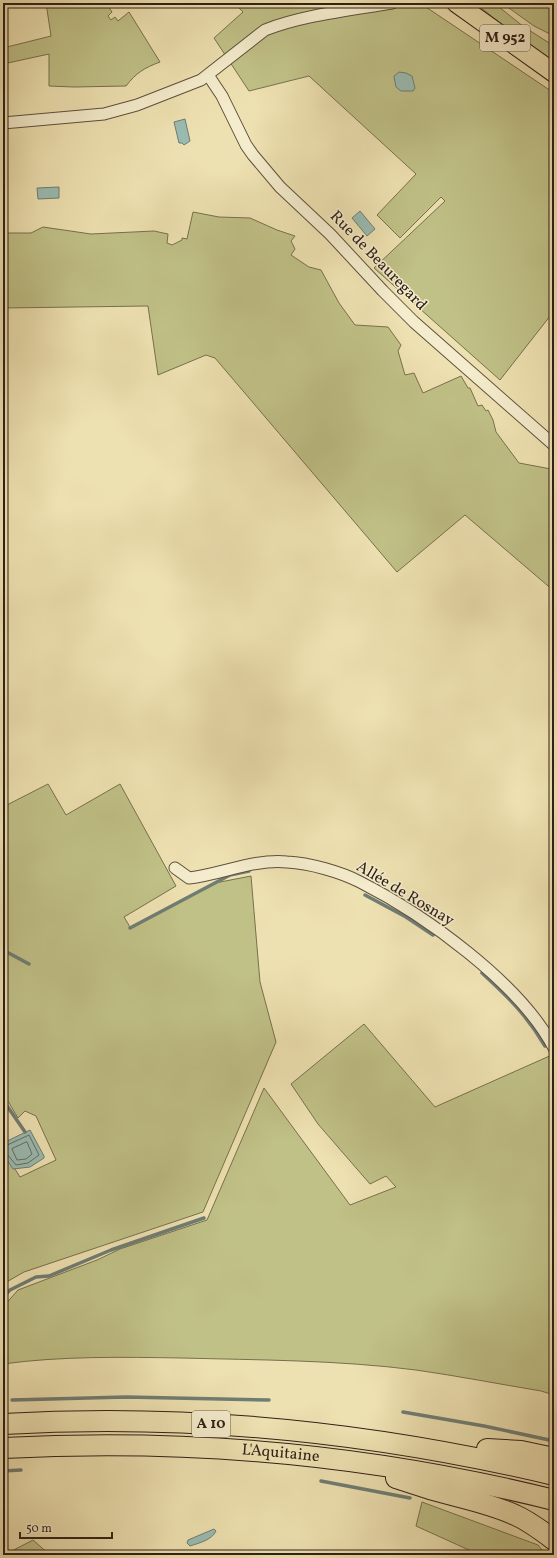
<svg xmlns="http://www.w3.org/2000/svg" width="557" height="1558" viewBox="0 0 557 1558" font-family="Vollkorn,serif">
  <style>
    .green { fill: #c0c187; stroke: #77704f }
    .water { fill: #9abcb2; stroke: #6f7d74 }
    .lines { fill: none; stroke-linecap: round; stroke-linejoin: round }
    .shore { stroke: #646e64; stroke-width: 1 }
    .stream { stroke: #6f7d74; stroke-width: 3.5 }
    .minor-casing { stroke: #5e503e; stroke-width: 13 }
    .primary-casing { stroke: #2e1f17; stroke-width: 20 }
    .motorway-casing { stroke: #2e1f17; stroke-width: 22 }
    .minor { stroke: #f4eccc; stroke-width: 11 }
    .primary { stroke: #eee1b1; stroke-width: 18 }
    .motorway { stroke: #eee1b1; stroke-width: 20 }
    .labels { text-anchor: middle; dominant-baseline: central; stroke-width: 3; stroke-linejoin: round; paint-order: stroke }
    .shield { fill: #f4eccc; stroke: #695c4d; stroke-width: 1 }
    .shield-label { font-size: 15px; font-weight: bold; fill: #2e1f17 }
    .street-label { font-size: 16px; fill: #2e1f17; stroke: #f4eccc }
  </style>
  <rect width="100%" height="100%" fill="#eee1b1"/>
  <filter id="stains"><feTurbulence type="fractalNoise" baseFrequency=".005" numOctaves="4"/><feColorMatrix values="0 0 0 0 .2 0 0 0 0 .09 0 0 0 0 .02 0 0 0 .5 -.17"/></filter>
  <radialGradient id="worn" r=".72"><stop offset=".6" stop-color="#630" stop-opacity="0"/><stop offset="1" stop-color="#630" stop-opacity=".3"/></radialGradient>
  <path class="green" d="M 46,3 L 106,3 L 112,12 L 108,16 L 111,20 L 115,17 L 118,21 L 129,12 L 160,62 C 144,68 136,73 126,86 L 74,87 L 49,86 L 49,54 L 3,64 L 3,48 L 51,36 Z
    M 234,3 L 420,3 L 554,93 L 554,311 L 500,380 L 374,268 L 445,201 L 441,197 L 400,238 L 377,215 L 416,174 L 309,76 L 249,91 L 214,38 L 243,12 Z
    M 475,3 L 494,3 L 524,27 L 554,46 L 554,66 Z
    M 502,3 L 554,3 L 554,33 L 552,35 L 534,26 Z
    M 193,212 L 219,217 L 250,218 L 277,230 L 295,236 L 291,241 L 295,249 L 291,255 L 309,267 L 321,270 L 339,303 L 355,325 L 388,327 L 401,345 L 398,351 L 405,375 L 414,373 L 423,393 L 461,376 L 468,388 L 470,388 L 478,406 L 482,405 L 486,411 L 488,410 L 493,420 L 496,432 L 519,463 L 551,469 L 554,474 L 554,493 L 552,495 L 554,498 L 554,591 L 465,515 L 397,572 L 215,358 L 206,355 L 158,375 L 148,306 L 3,308 L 3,233 L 31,233 L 43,227 L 91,234 L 154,231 L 168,234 L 167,243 L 172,245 L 182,240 L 182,238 L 187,239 Z
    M 48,784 L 66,815 L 120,784 L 176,886 L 124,917 L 130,927 L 215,883 L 251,876 L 260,982 L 276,1042 L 203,1212 L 24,1272 L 3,1284 L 3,1150 L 20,1177 L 56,1160 L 36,1116 L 25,1111 L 18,1118 L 3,1093 L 3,807 Z
    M 364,1024 L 435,1107 L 554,1054 L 554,1395 L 541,1391 C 499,1384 458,1376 416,1370 C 338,1360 259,1360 181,1358 C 122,1357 61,1356 3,1364 L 3,1307 L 18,1290 L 97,1260 L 120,1249 L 207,1220 L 264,1088 L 350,1205 L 396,1187 L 386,1176 L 370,1184 L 318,1124 L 291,1084 Z
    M 422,1502 L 538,1545 L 546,1555 L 480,1555 L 416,1526 Z
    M 33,1540 L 50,1555 L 4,1555 Z"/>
  <path class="water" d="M 399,72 L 406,73 L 412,76 L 415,88 L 413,91 L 401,91 L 396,87 L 394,76 Z
    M 185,119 L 190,141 L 184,145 L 182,143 L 179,143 L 174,122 Z
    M 59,187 L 59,198 L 38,199 L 37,188 Z
    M 360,211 L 375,229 L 367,236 L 352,218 Z
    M 30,1130 L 44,1156 L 44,1158 L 30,1167 L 13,1169 L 3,1154 L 3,1143 Z
    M 214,1529 L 216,1531 C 212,1540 199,1543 190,1546 L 187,1543 L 188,1540 Z"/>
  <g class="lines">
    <path class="shore" d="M 27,1142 L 32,1154 L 26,1159 L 17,1160 L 12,1149 Z
      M 3,1147 L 29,1135 L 39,1155 L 28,1163 L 16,1165 L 7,1154 L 3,1153"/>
    <path class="stream" d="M 365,895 L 406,917 L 433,935
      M 130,928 L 230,875 L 249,871
      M 3,950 L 29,964
      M 482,973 C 508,997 526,1014 545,1046
      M 3,1100 L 25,1132
      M 3,1297 L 10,1290 L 36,1277 L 49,1276 L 111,1250 L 204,1218
      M 12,1400 L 126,1397 L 269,1400
      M 403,1412 L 484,1426 L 554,1441
      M 3,1471 L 21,1470
      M 321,1481 L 410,1498"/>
    <defs>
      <path id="minor" d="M 208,75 L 222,96 L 246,145 L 253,155 L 280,187 L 330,234 L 383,291 L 414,322 L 554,445
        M 3,123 L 104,114 L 137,105 L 201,80 L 265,30 C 303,15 351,10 392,3
        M 175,868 L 189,878 C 223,874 252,859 287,862 C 309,863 341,872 360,882 C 425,915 520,983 554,1048"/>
      <path id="primary" d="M 456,3 L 554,73"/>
      <g id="motorway">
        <path d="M 3,1424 C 189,1413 373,1432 554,1475"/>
        <path id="s1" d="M 3,1448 C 188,1438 374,1455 554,1500"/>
        <path d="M 487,1449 L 521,1451 L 554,1458"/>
        <path d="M 396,1478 C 408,1482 421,1486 433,1490 C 461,1498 489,1503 515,1515 C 529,1521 542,1531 554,1540"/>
      </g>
    </defs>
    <use href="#minor" class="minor-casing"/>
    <use href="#primary" class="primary-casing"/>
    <use href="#motorway" class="motorway-casing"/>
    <use href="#minor" class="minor"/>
    <use href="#primary" class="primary"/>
    <use href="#motorway" class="motorway"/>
  </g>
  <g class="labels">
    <g class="shield">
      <rect x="480" y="25" width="50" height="26" rx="3"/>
      <rect x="192" y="1411" width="38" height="26" rx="3"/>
    </g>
    <g class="shield-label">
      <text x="505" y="38">M 952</text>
      <text x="211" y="1424">A 10</text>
    </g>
    <g class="street-label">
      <text transform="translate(378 261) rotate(46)">Rue de Beauregard</text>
      <text transform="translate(405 894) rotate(31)">Allée de Rosnay</text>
      <text stroke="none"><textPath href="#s1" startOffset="278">L'Aquitaine</textPath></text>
    </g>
  </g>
  <rect width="557" height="1558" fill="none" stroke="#eee1b1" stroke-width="16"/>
  <rect x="4" y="4" width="549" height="1550" fill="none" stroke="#2e1f17" stroke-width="2"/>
  <rect x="8" y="8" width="541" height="1542" fill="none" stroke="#2e1f17"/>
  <path d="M20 1532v6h92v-6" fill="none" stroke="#2e1f17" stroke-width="2"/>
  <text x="26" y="1532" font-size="12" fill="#2e1f17" stroke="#f4eccc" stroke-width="3" paint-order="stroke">50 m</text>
  <rect width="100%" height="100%" filter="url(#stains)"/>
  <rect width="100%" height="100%" fill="url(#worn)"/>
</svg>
